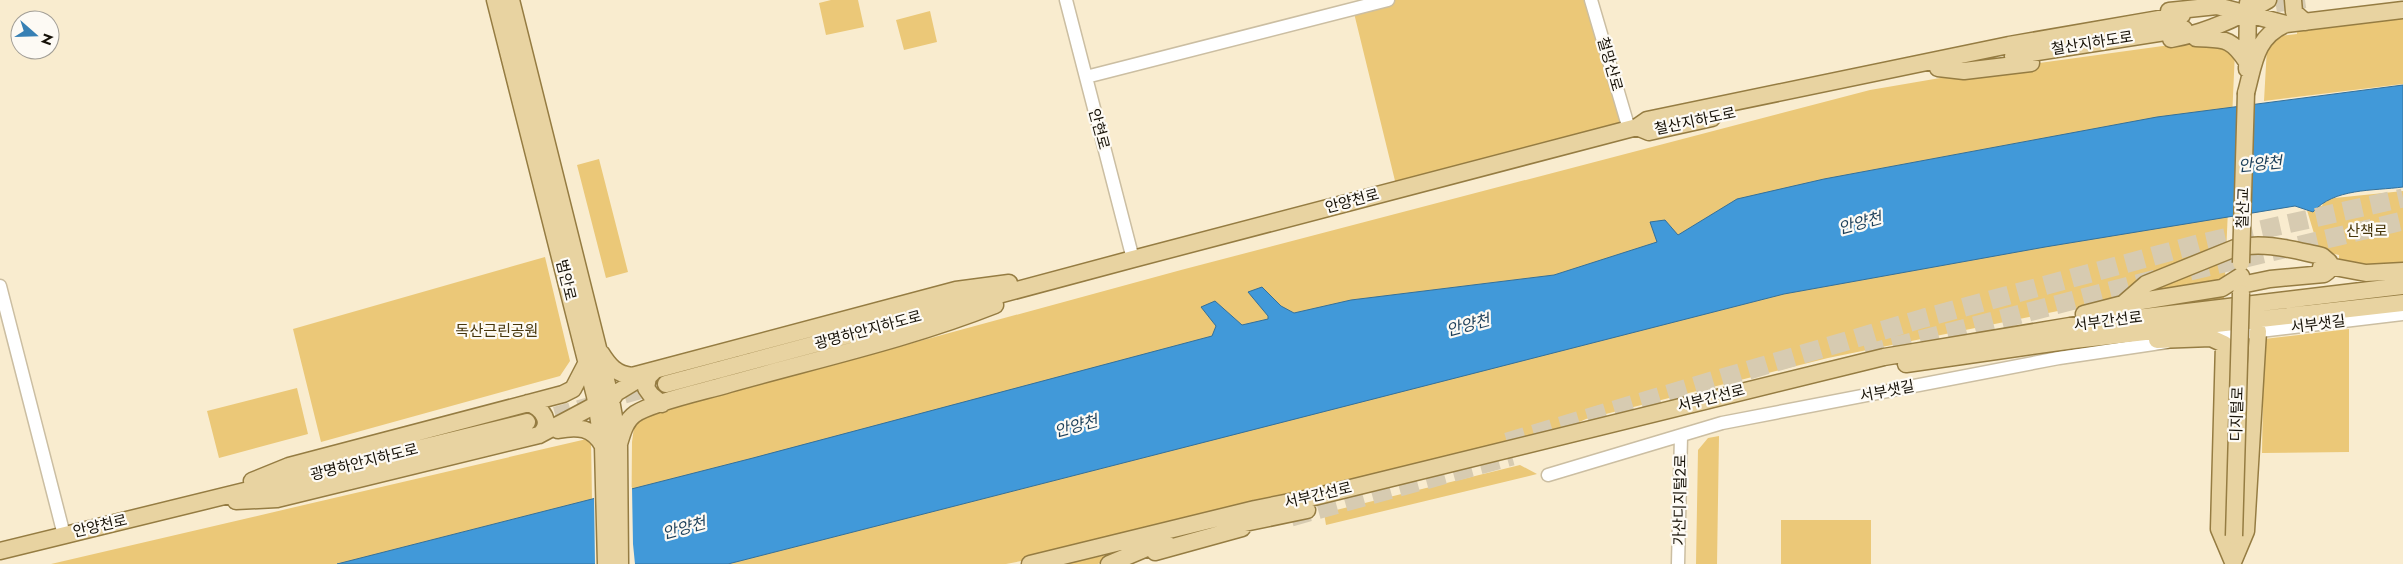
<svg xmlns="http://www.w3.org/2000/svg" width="2403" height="564" viewBox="0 0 2403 564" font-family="Jost,'Noto Sans KR',sans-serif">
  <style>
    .green { fill: #ebc878 }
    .water { fill: #4199d9; stroke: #34709a }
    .pier { fill: #f9eccf }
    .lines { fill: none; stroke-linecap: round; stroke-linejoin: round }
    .major-tunnel { stroke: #d7cbb1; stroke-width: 16; stroke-dasharray: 16 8; stroke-linecap: butt }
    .highway-tunnel { stroke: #d7cbb1; stroke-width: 19; stroke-dasharray: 19 9; stroke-linecap: butt }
    .minor-casing { stroke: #cbbea2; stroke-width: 15 }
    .major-casing { stroke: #957c42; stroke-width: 19 }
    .minor { stroke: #fff; stroke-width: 12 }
    .major { stroke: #e8d3a1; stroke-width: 16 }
    .major-bridge-casing { stroke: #957c42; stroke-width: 19; stroke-linecap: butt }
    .major-bridge { stroke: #e8d3a1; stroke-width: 16 }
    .labels { text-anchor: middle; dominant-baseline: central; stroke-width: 4.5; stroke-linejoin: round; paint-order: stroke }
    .street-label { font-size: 15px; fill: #161107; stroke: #fdfaf4 }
    .park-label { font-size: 15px; fill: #46350a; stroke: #fdfaf4 }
    .water-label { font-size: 16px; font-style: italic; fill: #1b3f5a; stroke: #fdfaf4 }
  </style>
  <rect width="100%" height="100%" fill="#f9eccf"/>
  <path class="green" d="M 831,0 L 858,0 L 864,27 L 826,35 L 819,3 Z
    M 1388,0 L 1591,0 L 1629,129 L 1397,189 L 1353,9 Z
    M 930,11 L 937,42 L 904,50 L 896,20 Z
    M 2403,17 L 2403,84 L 2264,101 L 2267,47 L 2280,36 L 2297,34 L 2297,28 Z
    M 2199,41 L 2235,51 L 2224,300 L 2063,310 L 1828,358 L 1586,419 L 1564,429 L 1057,554 L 1006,564 L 631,564 L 632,442 L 634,427 L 641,417 L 1181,270 L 1870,90 L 1981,71 Z
    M 599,159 L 628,272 L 606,278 L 577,165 Z
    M 2403,191 L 2403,265 L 2364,267 L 2339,260 L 2339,255 L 2316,250 L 2316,240 L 2306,207 L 2322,206 L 2325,199 Z
    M 545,257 L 570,361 L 560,376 L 321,442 L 293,329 Z
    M 2349,329 L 2349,452 L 2262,453 L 2264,339 Z
    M 297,388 L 308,434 L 219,458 L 207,411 Z
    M 1719,436 L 1717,564 L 1696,564 L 1698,450 L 1708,438 Z
    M 591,438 L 593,564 L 51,564 Z
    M 1520,465 L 1537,474 L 1326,525 L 1324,513 Z
    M 1781,520 L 1871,520 L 1871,564 L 1781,564 Z
    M 1118,553 L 1098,564 L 1060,564 Z"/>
  <path class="water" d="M 2403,85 L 2403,187 C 2373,191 2334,188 2313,212 L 2295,206 L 2045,247 L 1784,294 L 728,564 L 337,564 L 753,458 L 1212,336 L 1216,326 L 1201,307 L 1215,301 L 1242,325 L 1268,319 L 1268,316 L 1248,292 L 1262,287 L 1281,306 L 1294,313 L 1351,300 L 1554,275 L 1657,242 L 1650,222 L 1665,220 L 1678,235 L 1737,199 L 1824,179 L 2157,117 Z"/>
  <path class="pier" d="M 632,487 L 633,544 L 635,564 L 595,564 L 594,496 Z"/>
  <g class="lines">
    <path class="major-tunnel" d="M 2252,8 L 2305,0
      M 532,421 L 666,384"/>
    <path class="highway-tunnel" d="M 2190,271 L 2403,221
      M 1866,354 L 2156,279
      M 1507,442 L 1924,318 L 2202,243 L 2403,198
      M 1291,517 L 1512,456"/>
    <defs>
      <path id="minor" d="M 1066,0 L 1133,259
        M 1591,0 L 1629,129
        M 1086,77 L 1388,0
        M 0,286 L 64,535
        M 2209,337 L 2403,314
        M 1548,475 L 1722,423 L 2059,358 L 2167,342
        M 1678,564 L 1681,436"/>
      <path id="major" d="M 495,0 L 595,396 L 603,446 L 606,564
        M 511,0 L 611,400 L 619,445 L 620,564
        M 2293,0 L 2294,12 L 2305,22
        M 2169,11 L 2217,6 L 2286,24
        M 2196,38 C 2223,40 2230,36 2247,62
        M 2171,39 C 2206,33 2238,18 2268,0
        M 2013,56 L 2184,29
        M 1938,68 L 1964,71 L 2031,63
        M 2247,69 L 2248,3
        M 2246,93 C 2254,64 2255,37 2286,24 L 2403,10
        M 1637,127 L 1649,132 L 1712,118
        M 2321,267 L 2329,266 L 2366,273 L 2403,271
        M 2123,304 L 2146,284 L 2235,248 C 2265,241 2293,250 2322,256 L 2329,262 L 2328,271 L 2324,274 L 2270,279 L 2241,285
        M 2084,314 L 2123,304 L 2222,288 L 2241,276
        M 2157,340 L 2211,338 L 2224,344 L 2219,529 L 2233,562
        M 601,353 C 609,366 616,374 632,376 L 956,290 L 1009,283
        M 1906,364 L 2074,340 L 2403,303
        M 655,370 L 648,377 L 646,388 L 651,395 L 662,404
        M 666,384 L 1133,259 L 1637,127 L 1647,120 L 2009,45 L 2182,15
        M 528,403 C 542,407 554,424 539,435
        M 606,408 L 616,393 L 644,376
        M 558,430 C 577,426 593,427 603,446
        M 619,444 C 622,434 625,421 635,414 C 653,402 706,391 729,384 C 818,359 909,339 995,305
        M 252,481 L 289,466 L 563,394 L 573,389 L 587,362
        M 236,501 L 277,499 L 539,435 L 586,410 L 597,404 L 601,396
        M 1230,526 L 1307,510
        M 0,551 L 527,422
        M 1155,552 L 1242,528
        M 2233,562 L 2246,531 L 2258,331
        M 1030,564 L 1255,509 L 1310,498 L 1884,357 L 2070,326 L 2403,286
        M 1109,564 L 1147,548 L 1166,543"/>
    </defs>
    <use href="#minor" class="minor-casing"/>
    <use href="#major" class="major-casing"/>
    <use href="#minor" class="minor"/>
    <use href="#major" class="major"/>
    <defs>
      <path id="major-bridge" d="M 2241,263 L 2246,93
        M 2234,536 L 2241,293"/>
    </defs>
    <use href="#major-bridge" class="major-bridge-casing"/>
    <use href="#major-bridge" class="major-bridge"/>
  </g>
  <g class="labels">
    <g class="street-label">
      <text transform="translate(2092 43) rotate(-9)">철산지하도로</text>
      <text transform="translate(1610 64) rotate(74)">철망산로</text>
      <text transform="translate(1695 121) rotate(-12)">철산지하도로</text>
      <text transform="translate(1099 129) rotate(75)">안현로</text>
      <text transform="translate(1352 201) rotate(-15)">안양천로</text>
      <text transform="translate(2243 208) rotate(-88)">철산교</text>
      <text transform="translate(566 280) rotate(76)">범안로</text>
      <text transform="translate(2108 321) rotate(-7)">서부간선로</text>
      <text transform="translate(2318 324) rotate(-7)">서부샛길</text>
      <text transform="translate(868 330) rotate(-15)">광명하안지하도로</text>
      <text transform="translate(1887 391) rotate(-11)">서부샛길</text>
      <text transform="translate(1711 398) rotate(-14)">서부간선로</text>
      <text transform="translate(2237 414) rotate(-88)">디지털로</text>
      <text transform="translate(364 462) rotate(-14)">광명하안지하도로</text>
      <text transform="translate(1318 495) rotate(-13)">서부간선로</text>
      <text transform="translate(1680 500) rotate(-89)">가산디지털2로</text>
      <text transform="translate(100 526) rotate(-13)">안양천로</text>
    </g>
    <g class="park-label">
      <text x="2367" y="231">산책로</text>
      <text x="497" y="331">독산근린공원</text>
    </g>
    <g class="water-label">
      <text transform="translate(2260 164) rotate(-5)">안양천</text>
      <text transform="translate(1860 223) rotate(-15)">안양천</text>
      <text transform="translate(1468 325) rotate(-15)">안양천</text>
      <text transform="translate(1076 426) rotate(-15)">안양천</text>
      <text transform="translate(684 528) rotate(-15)">안양천</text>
    </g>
  </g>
  <g transform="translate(35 35) rotate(110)"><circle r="24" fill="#fdfaf4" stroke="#a19d95"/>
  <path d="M0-4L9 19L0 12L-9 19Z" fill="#3780b4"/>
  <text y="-8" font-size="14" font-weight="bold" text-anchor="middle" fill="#161107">N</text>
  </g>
</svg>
